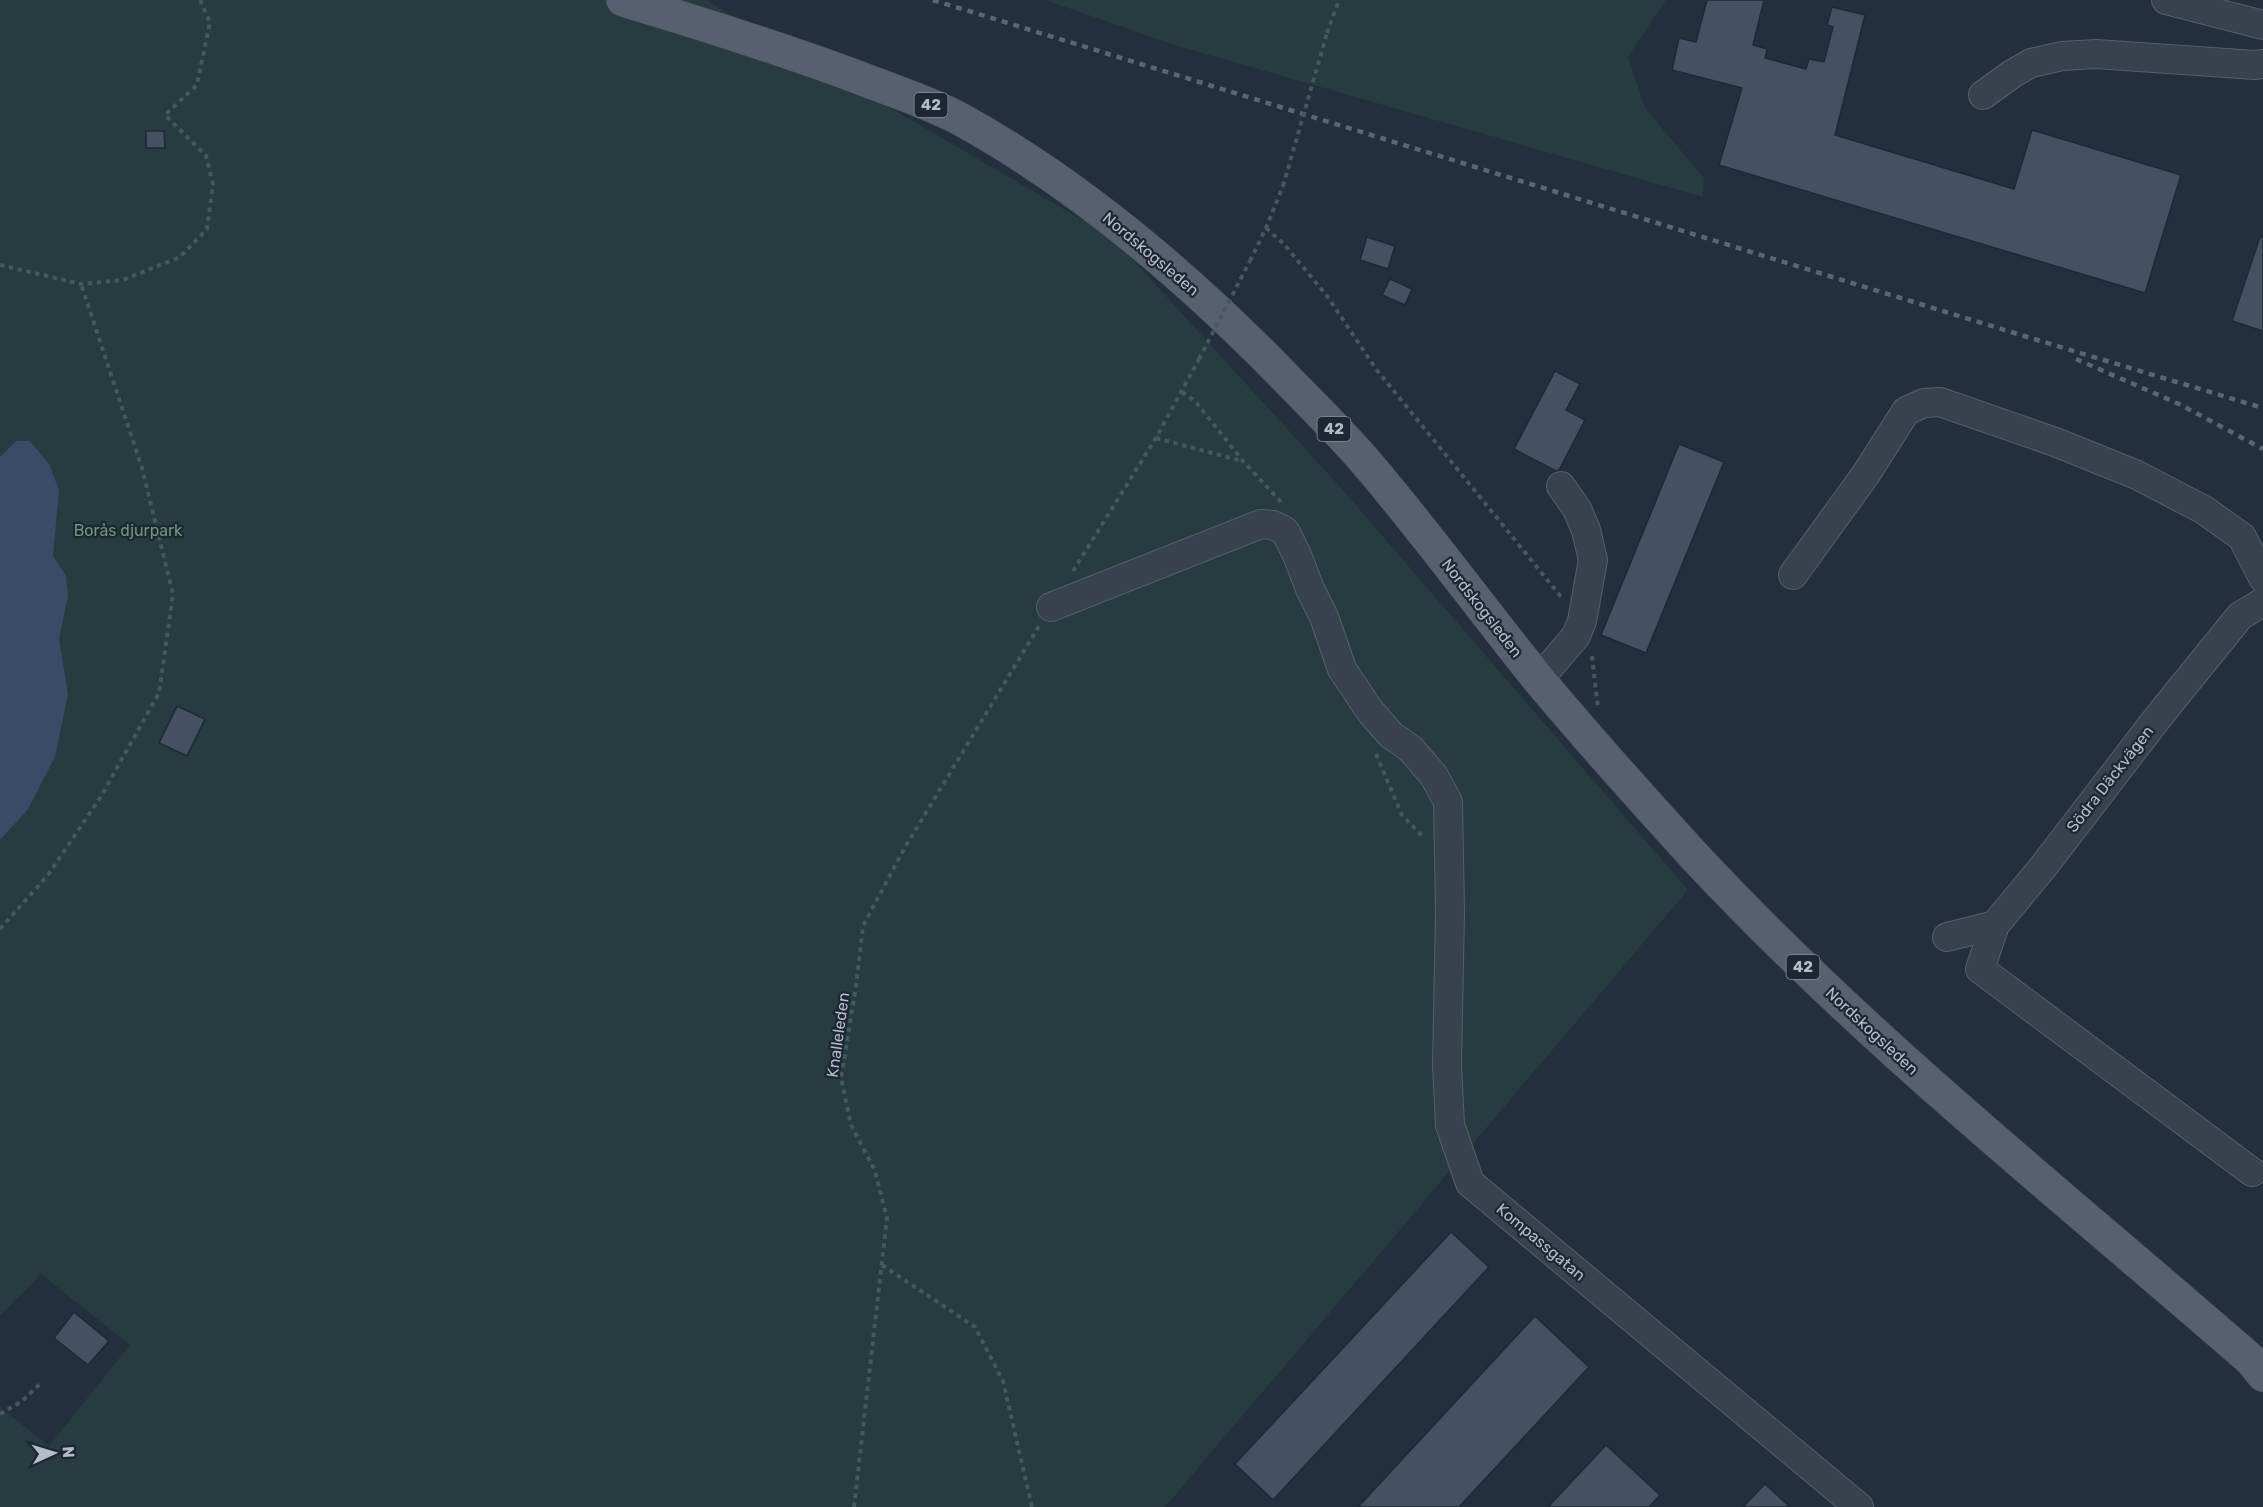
<svg xmlns="http://www.w3.org/2000/svg" width="2263" height="1507" viewBox="0 0 2263 1507" font-family="Rubik,sans-serif">
  <style>
    .green { fill: #263c3f }
    .water { fill: #394c67 }
    .building { fill: #455162; stroke: #1f2835; stroke-width: 1.5 }
    .lines { fill: none; stroke-linecap: round; stroke-linejoin: round }
    .minor-casing { stroke: #565f6c; stroke-width: 30 }
    .major-casing { stroke: #414a57; stroke-width: 34 }
    .path { stroke: #44595c; stroke-width: 4; stroke-dasharray: 4.5 4.5; stroke-linecap: butt }
    .minor { stroke: #38414e; stroke-width: 28 }
    .major { stroke: #56606e; stroke-width: 33 }
    .rail { stroke: #5a6575; stroke-width: 4.5; stroke-dasharray: 6 6; stroke-linecap: butt }
    .path-bridge { stroke: #44595c; stroke-width: 4; stroke-dasharray: 4.5 4.5; stroke-linecap: butt }
    .labels { text-anchor: middle; dominant-baseline: central; stroke-width: 4.5; stroke-linejoin: round; paint-order: stroke }
    .shield { fill: #1d2633; stroke: #878f9c; stroke-width: 1.5 }
    .shield-label { font-size: 15px; font-weight: bold; fill: #b4bcc9 }
    .street-label { font-size: 16px; fill: #b4bcc9; stroke: #1d2633 }
    .park-label { font-size: 16px; fill: #6b9a76; stroke: #1d2633 }
  </style>
  <rect width="100%" height="100%" fill="#242f3e"/>
  <path class="green" d="M 0,0 L 706,0 L 1113,238 L 1342,489 L 1688,890 L 1165,1507 L 0,1507 L 0,1407 L 49,1446 L 130,1345 L 41,1274 L 0,1316 Z
    M 1045,0 L 1666,0 L 1628,57 L 1645,108 L 1704,178 L 1703,197 L 1178,46 Z"/>
  <path class="water" d="M 16,441 L 30,441 L 49,464 L 59,490 L 53,556 L 66,576 L 68,596 L 59,639 L 68,694 L 55,757 L 28,809 L 0,840 L 0,457 Z"/>
  <path class="building" d="M 1707,0 L 1764,0 L 1753,45 L 1767,49 L 1765,58 L 1806,69 L 1809,59 L 1824,62 L 1833,27 L 1827,25 L 1832,7 L 1865,15 L 1835,135 L 2014,189 L 2032,130 L 2181,175 L 2145,293 L 1719,165 L 1742,88 L 1672,70 L 1679,38 L 1696,42 Z
    M 146,131 L 164,131 L 165,148 L 146,148 Z
    M 1367,237 L 1395,246 L 1388,269 L 1360,260 Z
    M 2260,237 L 2263,237 L 2263,331 L 2232,321 Z
    M 1390,279 L 1412,289 L 1405,305 L 1382,295 Z
    M 1555,371 L 1580,384 L 1566,410 L 1585,420 L 1559,470 L 1556,471 L 1514,449 Z
    M 1679,444 L 1724,462 L 1646,653 L 1601,635 Z
    M 177,706 L 205,719 L 187,756 L 159,743 Z
    M 1451,1232 L 1489,1267 L 1273,1500 L 1235,1464 Z
    M 74,1312 L 109,1341 L 88,1365 L 54,1338 Z
    M 1535,1316 L 1589,1367 L 1459,1507 L 1358,1507 Z
    M 1606,1445 L 1660,1495 L 1649,1507 L 1548,1507 Z
    M 1765,1484 L 1790,1507 L 1743,1507 Z"/>
  <g class="lines">
    <defs>
      <path id="minor" d="M 2166,0 L 2263,25
        M 1983,95 L 2012,74 L 2031,63 L 2062,56 L 2096,54 L 2255,65 L 2263,64
        M 1793,575 L 1866,474 L 1906,411 L 1924,403 L 1940,402 L 2055,442 L 2137,475 L 2204,510 L 2242,537 L 2263,578
        M 1051,607 L 1261,524 L 1273,525 L 1285,531 L 1297,555 L 1310,589 L 1324,617 L 1342,669 L 1370,711 L 1391,735 L 1411,749 L 1434,776 L 1448,802 L 1450,912 L 1447,1065 L 1450,1125 L 1470,1183 L 1859,1507
        M 1539,679 L 1576,636 L 1582,621 L 1593,560 L 1586,530 L 1577,509 L 1561,486
        M 1995,925 L 1980,969 L 2252,1172
        M 1947,937 L 1995,925 L 2043,867 L 2159,716 L 2240,616 L 2263,602"/>
      <path id="major" d="M 623,0 C 703,24 782,49 860,78 C 893,91 928,102 960,119 C 1080,185 1186,276 1281,373 C 1309,402 1338,430 1364,460 C 1425,531 1480,607 1539,680 C 1590,741 1643,800 1697,859 C 1867,1041 2063,1196 2251,1360 L 2263,1375"/>
    </defs>
    <use href="#minor" class="minor-casing"/>
    <use href="#major" class="major-casing"/>
    <path class="path" d="M 1327,33 L 1339,0
      M 1266,228 L 1283,243 L 1327,296 L 1376,369 L 1562,598
      M 1250,261 L 1266,228 L 1283,186
      M 0,265 L 81,284 L 123,280 L 180,257 L 207,229 L 213,184 L 206,156 L 165,115 L 197,85 L 210,22 L 200,0
      M 1182,392 L 1195,401 L 1243,461 L 1281,502
      M 1156,438 L 1242,461
      M 1073,571 L 1156,438 L 1199,359
      M 1592,656 L 1598,708
      M 1376,754 L 1402,815 L 1424,838
      M 0,929 L 48,875 L 100,798 L 159,693 L 173,594 L 142,468 L 81,284
      M 882,1265 L 975,1327 L 1003,1381 L 1032,1507
      M 0,1414 L 21,1402 L 41,1383
      M 854,1507 L 887,1218 L 875,1171 L 851,1125 L 841,1078 L 856,986 L 863,926 L 904,849 L 1039,626"/>
    <use href="#minor" class="minor"/>
    <use href="#major" class="major"/>
    <path class="rail" d="M 933,0 L 2024,336 L 2263,408
      M 2076,359 L 2179,404 L 2263,449"/>
    <path class="path-bridge" d="M 1283,186 L 1327,33
      M 1199,359 L 1250,261"/>
  </g>
  <g class="labels">
    <g class="shield">
      <rect x="914.5" y="93" width="33" height="24" rx="4.5"/>
      <rect x="1317.5" y="417" width="33" height="24" rx="4.5"/>
      <rect x="1786.5" y="955" width="33" height="24" rx="4.5"/>
    </g>
    <g class="shield-label">
      <text x="931" y="105">42</text>
      <text x="1334" y="429">42</text>
      <text x="1803" y="967">42</text>
    </g>
    <g class="street-label">
      <text transform="translate(1151 254) rotate(40)">Nordskogsleden</text>
      <text transform="translate(1482 608) rotate(52)">Nordskogsleden</text>
      <text transform="translate(2110 779) rotate(-52)">Södra Däckvägen</text>
      <text transform="translate(1872 1031) rotate(43)">Nordskogsleden</text>
      <text transform="translate(838 1035) rotate(-82)">Knalleleden</text>
      <text transform="translate(1541 1242) rotate(40)">Kompassgatan</text>
    </g>
    <g class="park-label">
      <text x="128" y="530">Borås djurpark</text>
    </g>
  </g>
  <g transform="translate(54 1453) rotate(86)" stroke="#1d2633" stroke-width="4.5" paint-order="stroke">
  <path d="M0-4.5L10 22L0 15L-10 22Z" fill="#b4bcc9"/>
  <text y="-9" font-size="16" font-weight="bold" text-anchor="middle" fill="#b4bcc9">N</text>
  </g>
</svg>
